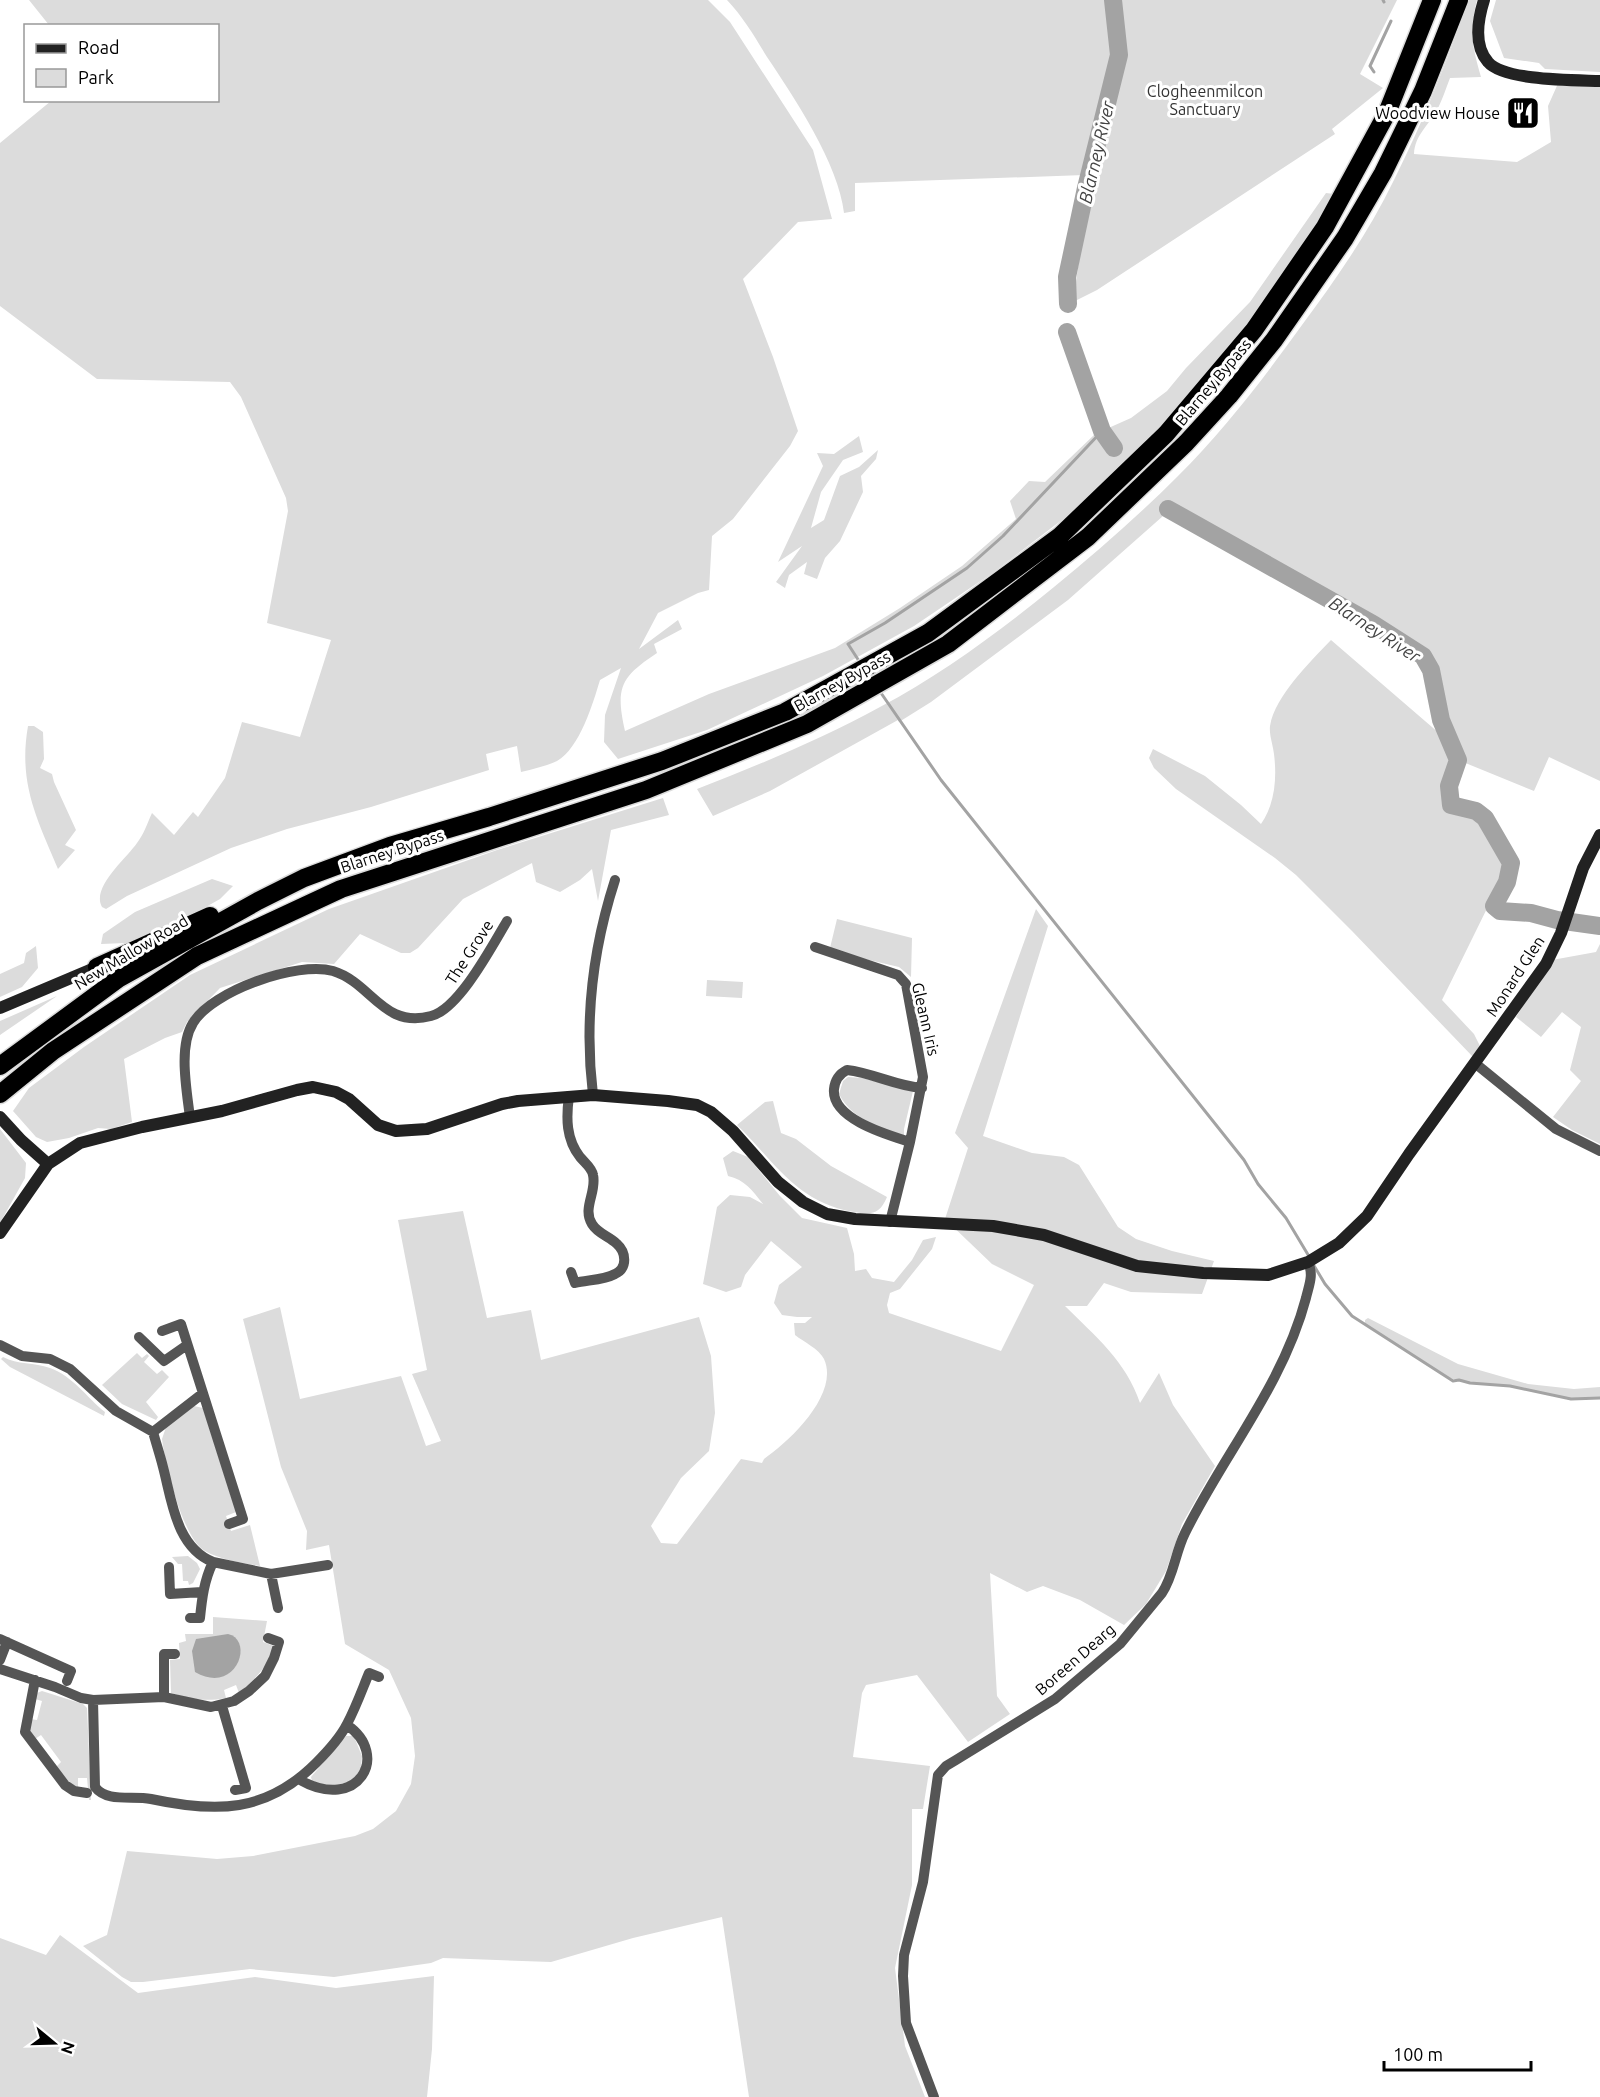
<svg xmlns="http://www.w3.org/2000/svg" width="1600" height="2097" viewBox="0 0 1600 2097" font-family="Ubuntu,sans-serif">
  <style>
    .green { fill: #dcdcdc }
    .water { fill: #a3a3a3 }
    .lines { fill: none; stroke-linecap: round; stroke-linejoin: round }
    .stream { stroke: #a3a3a3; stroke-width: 3 }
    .river { stroke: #a3a3a3; stroke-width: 18 }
    .highway-casing { stroke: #dbdbdb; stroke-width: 21 }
    .street { stroke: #555; stroke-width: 10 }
    .secondary { stroke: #222; stroke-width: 12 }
    .highway { stroke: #000; stroke-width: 18 }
    .labels { text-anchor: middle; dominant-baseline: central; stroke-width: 6; stroke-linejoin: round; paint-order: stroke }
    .park-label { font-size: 16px; fill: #333; stroke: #fff }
    .poi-label { font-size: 16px; fill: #000; stroke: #fff; text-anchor: end }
    .street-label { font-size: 16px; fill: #000; stroke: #fff }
    .water-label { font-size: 18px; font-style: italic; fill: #444; stroke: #fff }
  </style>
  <rect width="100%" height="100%" fill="#fff"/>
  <path class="green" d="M 29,0 L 708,0 L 730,22 L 813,150 L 832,219 L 798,222 L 743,279 L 773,357 L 798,431 L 790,446 L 733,519 L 712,536 L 709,590 L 698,593 L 658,613 L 639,649 L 678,620 L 682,629 L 654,644 L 657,653 C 621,677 615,687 625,731 L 709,694 L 835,648 L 900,608 L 962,566 L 1016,519 L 1010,501 L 1029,481 L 1045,482 L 1095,434 L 1131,418 L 1167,391 L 1186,368 L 1250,302 L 1326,193 L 1334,194 L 1290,264 L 1235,339 L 1156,431 L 1071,513 L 991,574 L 914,626 L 823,676 L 707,730 L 618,759 L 604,742 L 605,715 L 621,668 L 600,680 C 593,703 580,748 557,761 C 547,766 533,769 521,772 L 517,746 L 486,754 L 489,770 L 371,807 L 287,829 L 231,848 L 127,896 L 106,909 L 102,907 C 91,887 126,859 137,843 C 144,834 147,824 152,813 L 174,835 L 193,812 L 198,817 L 225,778 L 242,722 L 300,737 L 331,640 L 267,623 L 288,511 L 286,498 L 241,397 L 230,382 L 97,379 L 0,306 L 0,143 L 51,101 L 218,100 L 218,26 L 49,25 Z
    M 727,0 L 1397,0 L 1360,74 L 1383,88 L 1332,129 L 1335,134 L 1097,290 L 1073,302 L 1107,68 L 1084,175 L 855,183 L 855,211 L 844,213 C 839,165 794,97 767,57 C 755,37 743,17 727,0 Z
    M 1469,0 L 1477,0 C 1469,33 1472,45 1481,77 L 1450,78 C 1446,88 1442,101 1437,110 C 1428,126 1415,135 1414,154 L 1517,162 L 1551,142 L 1548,106 L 1560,79 L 1600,84 L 1600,781 L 1549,757 L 1534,791 L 1463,762 L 1454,747 C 1450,765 1437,793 1449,809 L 1469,813 L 1480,823 L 1495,840 L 1503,861 L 1500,882 L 1442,1000 L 1474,1034 L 1481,1048 L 1474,1058 L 1352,931 L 1296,875 L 1275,858 L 1176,789 L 1154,768 L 1149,758 L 1153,749 L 1205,776 L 1241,805 L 1261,824 C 1275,804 1277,778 1274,754 C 1273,745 1269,735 1270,726 C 1275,696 1310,662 1331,640 L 1454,746 L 1441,720 L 1431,671 L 1423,656 L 1358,615 L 1168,509 L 1172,504 L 1161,512 L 1163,516 L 1068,600 L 931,702 L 899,722 L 898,720 L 770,791 L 713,816 L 697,789 C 759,765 821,739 880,707 C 942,674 1000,631 1054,587 C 1097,552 1139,515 1178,476 C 1224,430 1264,378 1302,325 C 1336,279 1369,232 1394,180 C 1423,122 1447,61 1469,0 Z
    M 1496,0 L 1600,0 L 1600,72 L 1545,69 L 1539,63 L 1504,58 L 1490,21 Z
    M 859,436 L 863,452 L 843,460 L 821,492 L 811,528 L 824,520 L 840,476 L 859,467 L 878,450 L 876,459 L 861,476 L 863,492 L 840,541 L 825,558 L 817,579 L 804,574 L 807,562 L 789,575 L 785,588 L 776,582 L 802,546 L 778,562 L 823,466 L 817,453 L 834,454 Z
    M 28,726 L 34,726 L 43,732 L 44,759 L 40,768 L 52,774 L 54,782 L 76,830 L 65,845 L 75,850 L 58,869 C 37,819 18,783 28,726 Z
    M 663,798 L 669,815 L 611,830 L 598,901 L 592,869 L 580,880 L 560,892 L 536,882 L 532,863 L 463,899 L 418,948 L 410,953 L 401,953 L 360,934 L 334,964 L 302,962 L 220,988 L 187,1022 L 182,1032 L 165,1038 L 124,1059 L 132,1122 L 111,1129 L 98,1128 L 69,1138 L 47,1142 L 36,1137 L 13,1111 L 29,1088 L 84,1047 L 190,975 L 329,909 L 497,850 Z
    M 212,879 L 233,886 L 220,899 L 188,917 L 126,943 L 101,944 L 103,934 L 135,912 Z
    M 1036,909 L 1048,926 L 983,1136 L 1032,1153 L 1064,1157 L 1079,1165 L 1118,1227 L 1136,1239 L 1172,1251 L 1214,1261 L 1202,1294 L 1131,1292 L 1104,1283 L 1087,1306 L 1065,1306 C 1095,1336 1126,1361 1140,1403 L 1159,1373 L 1173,1405 L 1215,1466 L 1182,1524 L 1166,1571 L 1146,1604 L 1124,1625 L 1080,1600 L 1043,1586 L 1027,1592 L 990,1573 L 997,1696 L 1010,1714 L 968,1742 L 917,1675 L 866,1685 L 862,1693 L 853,1757 L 930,1766 L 923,1809 L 912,1809 L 912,1885 L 895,1968 L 905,2046 L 925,2097 L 749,2097 L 722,1917 L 633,1938 L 551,1962 L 443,1958 L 431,1963 L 334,1977 L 250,1969 L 143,1982 L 131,1982 L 122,1977 L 83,1946 L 107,1935 L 127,1851 L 217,1859 L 253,1856 L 355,1836 L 373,1829 L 396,1811 L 411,1784 L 415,1756 L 411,1718 L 389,1670 L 345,1644 L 329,1545 L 306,1550 L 307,1531 L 281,1467 L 243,1319 L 280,1307 L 300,1399 L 401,1376 L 426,1446 L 441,1441 L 412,1374 L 427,1370 L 398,1220 L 463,1211 L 487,1318 L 531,1310 L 541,1360 L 699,1317 L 711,1356 L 715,1413 L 709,1451 L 681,1478 L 651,1526 L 661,1543 L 677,1544 L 741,1459 L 762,1463 L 764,1459 C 789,1442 840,1394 824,1359 C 819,1349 804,1342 795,1335 L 794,1323 L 805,1323 L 812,1317 L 797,1317 L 782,1315 L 774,1303 L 779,1285 L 802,1267 L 771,1241 L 745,1275 L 741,1287 L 726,1292 L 703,1284 L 717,1207 L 730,1195 L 750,1197 L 763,1204 C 752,1190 745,1180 728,1176 L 723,1158 L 733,1151 L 748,1157 L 780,1196 L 802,1218 L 847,1228 L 854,1254 L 855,1271 L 866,1269 L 872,1278 L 894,1282 L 912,1260 L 923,1240 L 936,1237 L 932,1249 L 900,1289 L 890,1293 L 887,1305 L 889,1313 L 1001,1351 L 1034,1285 L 992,1264 L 945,1219 L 968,1148 L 955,1133 Z
    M 837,919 L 912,938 L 911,977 L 899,967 L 852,956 L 830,948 Z
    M 1600,944 L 1600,1144 L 1572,1130 L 1553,1117 L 1581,1081 L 1570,1070 L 1581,1027 L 1562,1012 L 1541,1037 L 1516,1017 L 1552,960 L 1596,952 Z
    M 36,946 L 38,968 L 22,987 L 0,997 L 0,974 L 24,963 L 26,953 Z
    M 707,980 L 743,982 L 742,998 L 706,996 Z
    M 57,996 L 0,1035 L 0,1021 Z
    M 848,1077 L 862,1078 L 913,1091 L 904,1129 L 904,1135 L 900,1137 C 876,1125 851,1118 839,1094 L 843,1081 Z
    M 773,1101 L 781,1133 L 796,1139 L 831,1166 L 887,1197 C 880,1214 872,1215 854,1212 C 796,1202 776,1163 737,1125 L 765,1102 Z
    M 0,1129 L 26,1163 L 25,1178 L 0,1223 Z
    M 1368,1318 L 1458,1364 L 1528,1384 L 1574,1389 L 1600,1387 L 1600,1398 L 1571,1399 L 1510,1386 L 1470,1383 L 1449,1378 L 1365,1324 L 1365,1320 Z
    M 137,1353 L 142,1358 L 147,1354 L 149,1356 L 144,1362 L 157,1374 L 162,1370 L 169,1377 L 146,1402 L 158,1417 L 156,1420 L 122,1404 L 102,1385 Z
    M 3,1357 C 18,1365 34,1362 50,1368 C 74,1377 86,1397 105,1412 L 104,1416 L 10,1367 L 1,1359 Z
    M 194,1406 L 203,1408 L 236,1512 L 226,1516 L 231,1531 L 250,1525 L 260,1566 C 243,1563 221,1560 205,1551 C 183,1539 165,1464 162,1439 L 166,1427 Z
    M 188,1556 L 197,1563 L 200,1569 L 193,1583 L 189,1585 L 188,1581 L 183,1581 L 182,1564 L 178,1564 L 172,1557 Z
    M 213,1617 L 267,1621 L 263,1642 L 274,1646 C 269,1666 254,1680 239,1693 L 236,1685 L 224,1690 L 226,1698 C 205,1702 191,1699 171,1693 L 170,1660 L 180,1659 L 179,1643 L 186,1641 L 185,1634 L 213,1634 Z
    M 42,1691 L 83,1704 L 87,1708 L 91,1800 L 89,1800 L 87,1778 L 78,1778 L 78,1787 L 71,1784 L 56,1767 L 61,1762 L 41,1735 L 35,1739 L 30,1731 L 30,1719 L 37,1720 L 42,1701 L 35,1699 L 37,1693 Z
    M 346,1736 L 352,1736 L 355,1739 L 362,1756 L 361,1768 L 353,1780 L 332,1787 L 312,1781 L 311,1777 Z
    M 60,1935 L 138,1993 L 255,1977 L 336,1988 L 434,1976 L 432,2049 L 427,2097 L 0,2097 L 0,1938 L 46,1955 Z"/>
  <path class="water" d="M 228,1634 C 255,1640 236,1696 195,1672 L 192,1651 L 196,1639 Z"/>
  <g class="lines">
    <path class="stream" d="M 1383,0 L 1384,2
      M 1374,72 L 1370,66 L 1391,21
      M 859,661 L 848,644 L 885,623 L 967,568 L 1003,536 L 1102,431
      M 881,693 L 941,780 L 1244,1160 L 1258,1184 L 1286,1218 L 1310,1258
      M 1313,1264 L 1325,1284 L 1352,1316 L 1453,1381 L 1459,1380 L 1470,1383 L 1510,1386 L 1571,1399 L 1600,1398"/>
    <path class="river" d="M 1068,304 L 1067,277 L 1086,188 L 1119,55 L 1113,0
      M 1067,332 L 1102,431 L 1114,448
      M 1168,509 L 1373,624 L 1423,656 L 1431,670 L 1441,720 L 1458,760 L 1449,786 L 1451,805 L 1476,811 L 1485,818 L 1511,863 L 1507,882 L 1494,906 L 1500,911 L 1531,913 L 1557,920 L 1600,926"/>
    <defs>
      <path id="highway" d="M 97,967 L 210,916
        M 0,1066 L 118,979 L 258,901 L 304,878 L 390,846 L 489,817 L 662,761 L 785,712 L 928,633 L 1060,536 L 1166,434 L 1254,330 L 1325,227 L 1387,113 L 1432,0
        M 0,1094 L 53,1051 L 197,956 L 341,889 L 646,790 L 807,724 L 948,644 L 1088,537 L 1186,443 L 1229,396 L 1274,340 L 1345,238 L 1383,173 L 1423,91 L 1459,0"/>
    </defs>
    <use href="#highway" class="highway-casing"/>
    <path class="street" d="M 815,947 L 898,975 L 906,984 L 923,1077 L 910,1142 L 890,1222
      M 1476,1064 L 1556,1129 L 1600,1151
      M 593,1095 C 584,1021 592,951 615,880
      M 569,1096 C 566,1118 566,1139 580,1157 C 585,1163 592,1168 593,1175 C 597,1192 582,1208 592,1224 C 598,1234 609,1236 617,1244 C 626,1252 628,1268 615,1274 C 604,1280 587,1280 575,1283 L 571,1272
      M 190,1118 C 187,1091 178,1047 193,1023 C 212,991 297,961 333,971 C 372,983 383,1029 431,1016 C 459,1009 492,946 507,921
      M 910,1142 C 888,1135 831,1119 834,1089 C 835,1080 839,1074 847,1070 C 873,1073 896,1086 922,1088
      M 162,1331 L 181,1324 L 243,1519 L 229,1524
      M 139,1337 L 164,1361 L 187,1345
      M 0,1345 L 22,1356 L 50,1359 L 70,1369 L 116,1411 L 153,1432
      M 153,1432 C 156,1443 160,1455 163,1467 C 172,1501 176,1547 213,1562 L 271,1574 L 328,1565
      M 153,1432 L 202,1394
      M 169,1567 L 170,1594 L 202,1592
      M 271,1574 L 278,1608
      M 190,1618 L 200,1618 C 202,1598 204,1581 213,1562
      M 0,1639 L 71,1671 L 67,1681
      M 0,1660 L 7,1642
      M 0,1669 L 55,1687 L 81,1698 L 93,1700 L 164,1697 L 211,1707 L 234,1701 L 249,1691 L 265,1676 L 274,1658 L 279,1642 L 268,1638
      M 35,1680 L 25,1732 L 65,1785 L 74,1791 L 87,1793
      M 164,1697 L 164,1654 L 175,1654
      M 93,1700 L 95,1787 C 107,1803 133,1795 151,1799 C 216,1813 266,1813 316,1763 C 327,1752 340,1738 347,1724 C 356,1707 362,1690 369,1673 L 379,1677
      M 222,1706 L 246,1788 L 235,1790
      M 300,1780 C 358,1813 391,1755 347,1725
      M 934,2097 L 906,2023 L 903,1976 L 904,1955 L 923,1882 L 938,1775 L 946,1766 L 956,1760 L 1055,1699 L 1120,1644 L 1162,1593 C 1174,1575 1175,1553 1185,1533 C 1224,1454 1283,1385 1306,1298 C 1309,1285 1314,1275 1308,1262"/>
    <path class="secondary" d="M 1484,0 C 1478,19 1473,45 1488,62 C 1504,81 1575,80 1600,81
      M 0,1008 L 97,967
      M 0,1117 L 21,1140 L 48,1164
      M 0,1233 L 48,1164 L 80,1143 L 142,1127 L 222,1111 L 297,1090 L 313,1087 L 336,1092 L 349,1099 L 378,1125 L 396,1131 L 427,1129 L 502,1104 L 518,1101 L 593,1095 L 668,1101 L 697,1105 L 711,1112 L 733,1131 L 778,1182 L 803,1202 L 827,1214 L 855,1219 L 993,1226 L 1044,1235 L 1137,1266 L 1203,1273 L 1268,1275 L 1308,1262 L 1339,1243 L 1367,1216 L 1409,1154 L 1546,964 L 1561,933 L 1583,868 L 1600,835"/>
    <use href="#highway" class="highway"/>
  </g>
  <defs>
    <symbol id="restaurant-square" viewBox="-11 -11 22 22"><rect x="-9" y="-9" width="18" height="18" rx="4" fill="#000" stroke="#fff"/><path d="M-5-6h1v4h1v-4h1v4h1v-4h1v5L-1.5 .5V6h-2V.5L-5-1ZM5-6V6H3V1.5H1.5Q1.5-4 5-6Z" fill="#fff"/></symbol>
  </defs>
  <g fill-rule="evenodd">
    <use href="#restaurant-square" x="1504" y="94" width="38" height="38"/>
  </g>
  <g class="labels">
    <g class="park-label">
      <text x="1205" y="91">Clogheenmilcon<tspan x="1205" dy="18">Sanctuary</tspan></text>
    </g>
    <g class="poi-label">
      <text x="1500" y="113">Woodview House</text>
    </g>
    <g class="street-label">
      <text transform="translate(1213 382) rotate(-50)">Blarney Bypass</text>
      <text transform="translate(842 681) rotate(-29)">Blarney Bypass</text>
      <text transform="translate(392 851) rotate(-18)">Blarney Bypass</text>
      <text transform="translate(131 952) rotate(-31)">New Mallow Road</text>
      <text transform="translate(469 952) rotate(-57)">The Grove</text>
      <text transform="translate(1515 976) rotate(-57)">Monard Glen</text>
      <text transform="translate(926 1019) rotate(77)">Gleann Iris</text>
      <text transform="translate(1075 1659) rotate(-41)">Boreen Dearg</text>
    </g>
    <g class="water-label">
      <text transform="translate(1096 152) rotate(-77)">Blarney River</text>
      <text transform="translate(1375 629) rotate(33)">Blarney River</text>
    </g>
  </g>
  <rect x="24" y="24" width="195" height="78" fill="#ffffff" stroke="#999999" stroke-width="1.5"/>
  <rect x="36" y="44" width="30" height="9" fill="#222222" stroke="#999999" stroke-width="1.5"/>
  <text x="78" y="54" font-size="18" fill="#000000">Road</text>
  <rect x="36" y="69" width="30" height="18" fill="#dcdcdc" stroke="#999999" stroke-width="1.5"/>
  <text x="78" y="84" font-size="18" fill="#000000">Park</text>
  <g transform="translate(54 2043) rotate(109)" stroke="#ffffff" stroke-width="4.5" paint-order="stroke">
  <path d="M0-4.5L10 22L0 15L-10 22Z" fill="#000000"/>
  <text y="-9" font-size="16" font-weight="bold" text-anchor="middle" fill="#000000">N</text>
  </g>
  <path d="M1384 2061v9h147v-9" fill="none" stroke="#000000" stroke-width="3"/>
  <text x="1393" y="2061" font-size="18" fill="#000000" stroke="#ffffff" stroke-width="4.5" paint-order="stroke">100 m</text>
</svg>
